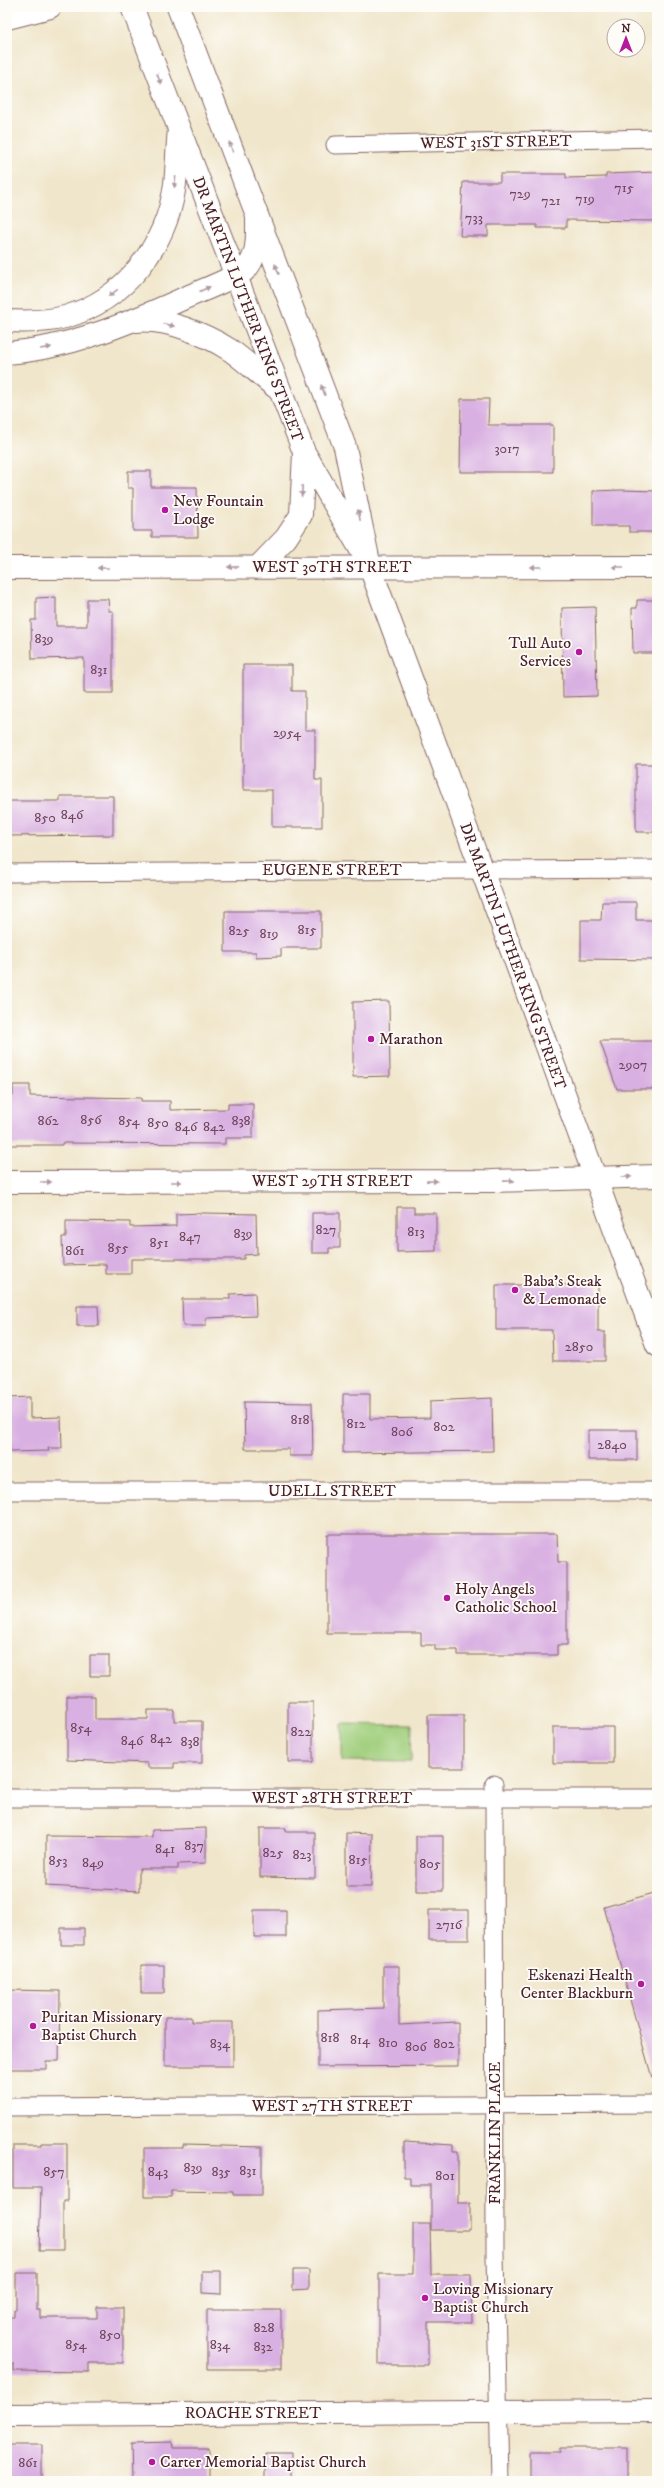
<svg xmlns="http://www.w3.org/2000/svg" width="664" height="2488" viewBox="0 0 664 2488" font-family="'IM FELL DW Pica',serif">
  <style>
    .green { fill: #a0cf7d; stroke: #757754 }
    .building { fill: #d9b0e2 }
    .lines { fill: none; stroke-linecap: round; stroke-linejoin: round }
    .street-casing { stroke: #846563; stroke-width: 19 }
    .secondary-casing { stroke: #846563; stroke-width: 24 }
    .primary-casing { stroke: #846563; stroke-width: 24 }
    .highway-casing { stroke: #846563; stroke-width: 24 }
    .street { stroke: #fff; stroke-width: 17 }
    .secondary { stroke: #fff; stroke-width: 22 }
    .primary { stroke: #fff; stroke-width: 22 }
    .highway { stroke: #fff; stroke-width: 22 }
    .oneway { fill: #ae9aa0 }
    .poi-dot { fill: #b5179e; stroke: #fdfcf7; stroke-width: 1.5 }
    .labels { text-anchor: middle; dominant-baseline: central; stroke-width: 3.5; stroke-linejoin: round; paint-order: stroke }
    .number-label { font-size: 14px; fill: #6e4359 }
    .street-label { font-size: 16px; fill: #4a1f2b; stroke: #fdfcf7 }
    .poi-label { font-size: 16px; fill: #4a1f2b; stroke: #fdfcf7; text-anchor: start }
  </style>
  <rect width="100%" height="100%" fill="#fdfcf7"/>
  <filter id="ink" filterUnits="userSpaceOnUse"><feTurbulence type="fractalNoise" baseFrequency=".025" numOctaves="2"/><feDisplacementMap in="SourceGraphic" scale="8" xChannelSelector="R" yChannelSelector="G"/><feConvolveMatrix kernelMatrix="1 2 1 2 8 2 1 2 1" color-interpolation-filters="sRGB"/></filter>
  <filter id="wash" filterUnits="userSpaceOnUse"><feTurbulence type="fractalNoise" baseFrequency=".012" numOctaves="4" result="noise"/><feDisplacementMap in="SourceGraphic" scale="16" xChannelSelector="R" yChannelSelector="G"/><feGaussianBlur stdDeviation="0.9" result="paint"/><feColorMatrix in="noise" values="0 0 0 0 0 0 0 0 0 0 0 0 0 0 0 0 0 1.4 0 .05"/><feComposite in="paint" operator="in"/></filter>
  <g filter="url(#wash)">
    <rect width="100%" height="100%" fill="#f0e6cb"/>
    <path class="green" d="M 342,1724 L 412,1725 L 411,1762 L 342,1761 Z"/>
    <g id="blocks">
      <path class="building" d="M 657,172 L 657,221 L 566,220 L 566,228 L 537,228 L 537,225 L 488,225 L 488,236 L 460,236 L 463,182 L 500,182 L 500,174 L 566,174 L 566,178 L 606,177 L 606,174 Z
        M 461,399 L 489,399 L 488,425 L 553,425 L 553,472 L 460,472 Z
        M 128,471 L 151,471 L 151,487 L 197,487 L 198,537 L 152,537 L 152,531 L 133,531 L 133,488 L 128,488 Z
        M 621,490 L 657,491 L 657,532 L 629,532 L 629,526 L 593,526 L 593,491 Z
        M 56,597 L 56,626 L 87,626 L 87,599 L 108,599 L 109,611 L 113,611 L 113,693 L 84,693 L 84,658 L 32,659 L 31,620 L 36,620 L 36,598 Z
        M 637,600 L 657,600 L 657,653 L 633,653 L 632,608 L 637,608 Z
        M 595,607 L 597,696 L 563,697 L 562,608 Z
        M 243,665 L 292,665 L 292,691 L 305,691 L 305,730 L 315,730 L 315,780 L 322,780 L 322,827 L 272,827 L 272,790 L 243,790 Z
        M 636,764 L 657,764 L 657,832 L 636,832 Z
        M 60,796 L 113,796 L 113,835 L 7,836 L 7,801 L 60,801 Z
        M 602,902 L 636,902 L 636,920 L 657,920 L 657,960 L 581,959 L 581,920 L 601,920 Z
        M 225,911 L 321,911 L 321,948 L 281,948 L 281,956 L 256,957 L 256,952 L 225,952 Z
        M 389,1001 L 390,1076 L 353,1077 L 353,1002 Z
        M 600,1041 L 657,1041 L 657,1089 L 617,1089 Z
        M 13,1085 L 30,1085 L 30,1096 L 141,1098 L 141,1101 L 170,1101 L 170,1110 L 228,1109 L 228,1104 L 253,1104 L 253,1138 L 225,1138 L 225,1144 L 62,1143 L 62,1145 L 7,1145 L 7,1096 L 13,1096 Z
        M 397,1207 L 414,1207 L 414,1213 L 436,1213 L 436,1251 L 397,1252 Z
        M 204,1213 L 256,1214 L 257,1254 L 244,1255 L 244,1259 L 131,1259 L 131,1274 L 106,1274 L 106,1264 L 63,1265 L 62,1237 L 66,1237 L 66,1221 L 130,1222 L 130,1227 L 176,1226 L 176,1214 Z
        M 312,1213 L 340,1213 L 340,1248 L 329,1248 L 329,1253 L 312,1253 Z
        M 496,1285 L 598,1285 L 598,1332 L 605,1332 L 605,1361 L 553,1361 L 552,1330 L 496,1330 Z
        M 255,1293 L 256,1316 L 206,1318 L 206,1326 L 183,1326 L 182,1299 L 230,1299 L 230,1294 Z
        M 77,1306 L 98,1306 L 99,1326 L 77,1326 Z
        M 343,1394 L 370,1394 L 370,1419 L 430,1418 L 430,1401 L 492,1398 L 493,1451 L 343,1453 Z
        M 30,1397 L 30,1418 L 61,1417 L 62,1448 L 48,1448 L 49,1451 L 10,1452 L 7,1398 Z
        M 244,1402 L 312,1403 L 313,1456 L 289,1456 L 289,1449 L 245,1449 Z
        M 588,1430 L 637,1430 L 637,1460 L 588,1460 Z
        M 327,1534 L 557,1534 L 558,1562 L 567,1562 L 567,1645 L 557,1645 L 557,1655 L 458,1655 L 458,1650 L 435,1650 L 435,1645 L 421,1645 L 421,1633 L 327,1633 Z
        M 90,1655 L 109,1655 L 109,1676 L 90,1676 Z
        M 67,1696 L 95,1696 L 95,1719 L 148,1719 L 148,1710 L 174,1710 L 174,1721 L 202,1721 L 202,1763 L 174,1763 L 174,1768 L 148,1768 L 148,1763 L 67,1760 Z
        M 288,1702 L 313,1702 L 313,1762 L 288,1762 Z
        M 428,1715 L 464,1715 L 464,1768 L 428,1768 Z
        M 553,1727 L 613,1727 L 613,1763 L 553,1763 Z
        M 206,1828 L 206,1863 L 178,1864 L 178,1869 L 139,1869 L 139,1891 L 46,1886 L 46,1836 L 152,1837 L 152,1830 Z
        M 260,1828 L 286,1828 L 286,1832 L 315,1832 L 315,1878 L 260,1877 Z
        M 346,1833 L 372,1834 L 371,1887 L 346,1887 Z
        M 416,1836 L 443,1836 L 443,1891 L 416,1891 Z
        M 654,1893 L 657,1903 L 657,2078 L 652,2078 L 604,1907 Z
        M 254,1910 L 286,1910 L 286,1937 L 254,1937 Z
        M 429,1910 L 469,1910 L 469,1940 L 429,1940 Z
        M 61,1928 L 84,1928 L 84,1945 L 61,1945 Z
        M 141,1965 L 164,1965 L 164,1993 L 141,1993 Z
        M 383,1966 L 399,1966 L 399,2025 L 458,2022 L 458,2066 L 318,2067 L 318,2010 L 383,2008 Z
        M 7,1990 L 60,1991 L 59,2061 L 46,2061 L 46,2069 L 7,2069 Z
        M 165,2017 L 191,2017 L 191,2022 L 233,2022 L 233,2066 L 165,2066 Z
        M 404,2142 L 453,2145 L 453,2151 L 458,2151 L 458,2203 L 470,2203 L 470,2230 L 431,2230 L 431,2185 L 410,2185 L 410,2177 L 404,2177 Z
        M 41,2143 L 67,2143 L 67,2201 L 63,2201 L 63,2250 L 39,2250 L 41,2188 L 13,2188 L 13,2145 L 41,2145 Z
        M 183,2145 L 262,2147 L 262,2195 L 233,2195 L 233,2192 L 171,2191 L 171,2197 L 144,2197 L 144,2148 L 183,2148 Z
        M 413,2224 L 430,2224 L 431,2274 L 471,2274 L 472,2322 L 428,2322 L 428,2365 L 379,2365 L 379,2274 L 413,2274 Z
        M 293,2270 L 309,2270 L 309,2289 L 293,2290 Z
        M 202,2271 L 221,2271 L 221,2294 L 202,2293 Z
        M 16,2273 L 37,2273 L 37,2310 L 40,2310 L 40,2318 L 97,2318 L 97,2307 L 123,2307 L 123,2363 L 89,2363 L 89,2372 L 14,2371 L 14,2364 L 7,2364 L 7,2317 L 14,2317 L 14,2310 L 16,2310 Z
        M 207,2310 L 281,2310 L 281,2369 L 207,2369 Z
        M 172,2442 L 173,2448 L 209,2448 L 209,2481 L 132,2481 L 131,2443 Z
        M 7,2445 L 42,2445 L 42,2481 L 7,2481 Z
        M 559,2448 L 628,2448 L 628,2481 L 530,2481 L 530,2452 L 559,2452 Z
        M 265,2453 L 291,2453 L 291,2481 L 265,2481 Z"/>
    </g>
  </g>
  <g filter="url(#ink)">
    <use href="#blocks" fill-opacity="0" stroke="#846563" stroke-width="1"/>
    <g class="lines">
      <defs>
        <path id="street" d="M 335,145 L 657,138
          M 7,873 L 657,869
          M 7,1491 L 657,1491
          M 494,1784 L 495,2256 L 500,2481
          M 7,1798 L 657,1798
          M 7,2107 L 657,2104"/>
        <path id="secondary" d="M 7,568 L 657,567
          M 7,1182 L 492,1181 L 657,1176
          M 7,2415 L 657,2411"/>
        <path id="primary" d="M 132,7 L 304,452 L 361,550
          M 178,7 L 345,447 L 370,567 L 657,1345
          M 258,567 L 286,538 L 301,515 L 304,452"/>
        <path id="highway" d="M 7,18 L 50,7
          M 7,321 C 26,322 46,322 65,317 C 125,300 167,245 175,184 C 177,166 177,147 179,129
          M 136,321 C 166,318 205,334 230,350 C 247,362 262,377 278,389
          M 7,353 C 68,348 122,326 178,301 C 200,291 223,283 244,271 C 259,257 257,236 257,217"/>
      </defs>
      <use href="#street" class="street-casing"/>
      <use href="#secondary" class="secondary-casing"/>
      <use href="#primary" class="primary-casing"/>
      <use href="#highway" class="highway-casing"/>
      <use href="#street" class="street"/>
      <use href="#secondary" class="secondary"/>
      <use href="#primary" class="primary"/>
      <use href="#highway" class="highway"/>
    </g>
    <defs><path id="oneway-solid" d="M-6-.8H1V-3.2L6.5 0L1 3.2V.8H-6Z"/></defs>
    <g class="oneway">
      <use href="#oneway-solid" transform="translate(159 79) rotate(69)"/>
      <use href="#oneway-solid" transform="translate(231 147) rotate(-110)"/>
      <use href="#oneway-solid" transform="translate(175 182) rotate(97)"/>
      <use href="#oneway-solid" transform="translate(277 269) rotate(-111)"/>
      <use href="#oneway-solid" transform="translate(205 289) rotate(-24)"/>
      <use href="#oneway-solid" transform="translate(113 293) rotate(143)"/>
      <use href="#oneway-solid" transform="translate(169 325) rotate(13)"/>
      <use href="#oneway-solid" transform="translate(46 348) rotate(-9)"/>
      <use href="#oneway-solid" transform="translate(323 390) rotate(-111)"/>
      <use href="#oneway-solid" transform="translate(302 491) rotate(92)"/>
      <use href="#oneway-solid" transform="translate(359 515) rotate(-102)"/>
      <use href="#oneway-solid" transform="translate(233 567) rotate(179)"/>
      <use href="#oneway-solid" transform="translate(536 567) rotate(180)"/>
      <use href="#oneway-solid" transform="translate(618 567) rotate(-180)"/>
      <use href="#oneway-solid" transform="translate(103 568) rotate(180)"/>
      <use href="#oneway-solid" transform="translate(626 1177) rotate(-3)"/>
      <use href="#oneway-solid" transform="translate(432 1181) rotate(-1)"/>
      <use href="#oneway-solid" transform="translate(509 1181) rotate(-1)"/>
      <use href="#oneway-solid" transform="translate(46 1182)"/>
      <use href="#oneway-solid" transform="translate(176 1182)"/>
    </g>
  </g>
  <g class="poi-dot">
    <circle cx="165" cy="510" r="4"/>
    <circle cx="579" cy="652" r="4"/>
    <circle cx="371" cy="1039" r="4"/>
    <circle cx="515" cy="1290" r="4"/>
    <circle cx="447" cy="1598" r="4"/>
    <circle cx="641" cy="1984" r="4"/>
    <circle cx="33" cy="2026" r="4"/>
    <circle cx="425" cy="2298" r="4"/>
    <circle cx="152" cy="2462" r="4"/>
  </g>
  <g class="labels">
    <g class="number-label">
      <text x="624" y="188">715</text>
      <text x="520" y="194">729</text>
      <text x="585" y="199">719</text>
      <text x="551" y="201">721</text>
      <text x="474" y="218">733</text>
      <text x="507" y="449">3017</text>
      <text x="44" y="639">839</text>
      <text x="99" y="670">831</text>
      <text x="287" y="733">2954</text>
      <text x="72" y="815">846</text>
      <text x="45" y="818">850</text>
      <text x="307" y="930">815</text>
      <text x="239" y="931">825</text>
      <text x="269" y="934">819</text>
      <text x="633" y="1065">2907</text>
      <text x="91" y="1120">856</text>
      <text x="48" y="1121">862</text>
      <text x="129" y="1121">854</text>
      <text x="241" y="1121">838</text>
      <text x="158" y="1123">850</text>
      <text x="186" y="1127">846</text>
      <text x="214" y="1127">842</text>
      <text x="326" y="1230">827</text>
      <text x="416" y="1232">813</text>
      <text x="243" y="1234">839</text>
      <text x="190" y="1237">847</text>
      <text x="159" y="1243">851</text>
      <text x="118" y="1248">855</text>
      <text x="75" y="1251">861</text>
      <text x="579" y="1347">2850</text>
      <text x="300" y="1420">818</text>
      <text x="356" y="1424">812</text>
      <text x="444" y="1427">802</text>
      <text x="402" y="1432">806</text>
      <text x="612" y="1445">2840</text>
      <text x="81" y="1728">854</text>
      <text x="301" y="1732">822</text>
      <text x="161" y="1739">842</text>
      <text x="132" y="1741">846</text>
      <text x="190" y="1742">838</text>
      <text x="194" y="1846">837</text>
      <text x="165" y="1849">841</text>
      <text x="273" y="1853">825</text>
      <text x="302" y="1855">823</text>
      <text x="358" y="1860">815</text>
      <text x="58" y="1861">853</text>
      <text x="93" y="1863">849</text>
      <text x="430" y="1864">805</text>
      <text x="449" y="1925">2716</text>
      <text x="330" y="2038">818</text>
      <text x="360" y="2040">814</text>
      <text x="388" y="2043">810</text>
      <text x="220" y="2044">834</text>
      <text x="444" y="2044">802</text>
      <text x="416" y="2047">806</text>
      <text x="193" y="2168">839</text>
      <text x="248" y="2171">831</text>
      <text x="54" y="2172">857</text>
      <text x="158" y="2172">843</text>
      <text x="221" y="2172">835</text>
      <text x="445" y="2176">801</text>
      <text x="264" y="2328">828</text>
      <text x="110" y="2335">850</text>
      <text x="76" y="2345">854</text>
      <text x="220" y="2345">834</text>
      <text x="263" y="2347">832</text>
      <text x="28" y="2463">861</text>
    </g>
    <g class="street-label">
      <text transform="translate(496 142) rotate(-1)">WEST 31ST STREET</text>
      <text transform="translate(248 309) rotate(69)">DR MARTIN LUTHER KING STREET</text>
      <text x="332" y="567">WEST 30TH STREET</text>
      <text x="332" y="870">EUGENE STREET</text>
      <text transform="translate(513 956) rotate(70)">DR MARTIN LUTHER KING STREET</text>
      <text x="332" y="1181">WEST 29TH STREET</text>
      <text x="332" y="1491">UDELL STREET</text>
      <text x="332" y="1798">WEST 28TH STREET</text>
      <text x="332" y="2106">WEST 27TH STREET</text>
      <text transform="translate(495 2133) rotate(-90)">FRANKLIN PLACE</text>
      <text x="253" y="2413">ROACHE STREET</text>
    </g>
    <g class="poi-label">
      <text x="173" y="501">New Fountain<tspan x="173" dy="18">Lodge</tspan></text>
      <text x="571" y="643" text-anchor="end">Tull Auto<tspan x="571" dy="18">Services</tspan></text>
      <text x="379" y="1039">Marathon</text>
      <text x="523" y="1281">Baba's Steak<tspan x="523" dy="18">&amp; Lemonade</tspan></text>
      <text x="455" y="1589">Holy Angels<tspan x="455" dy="18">Catholic School</tspan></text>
      <text x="633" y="1975" text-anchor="end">Eskenazi Health<tspan x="633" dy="18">Center Blackburn</tspan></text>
      <text x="41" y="2017">Puritan Missionary<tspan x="41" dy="18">Baptist Church</tspan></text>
      <text x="433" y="2289">Loving Missionary<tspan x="433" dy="18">Baptist Church</tspan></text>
      <text x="160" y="2462">Carter Memorial Baptist Church</text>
    </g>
  </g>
  <rect width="664" height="2488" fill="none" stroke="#fdfcf7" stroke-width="24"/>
  <g transform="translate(626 38)"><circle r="19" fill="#fdfcf7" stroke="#b5a4a5"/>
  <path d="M0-3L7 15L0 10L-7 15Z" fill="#b5179e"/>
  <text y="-6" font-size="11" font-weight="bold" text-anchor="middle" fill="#4a1f2b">N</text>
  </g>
</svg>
